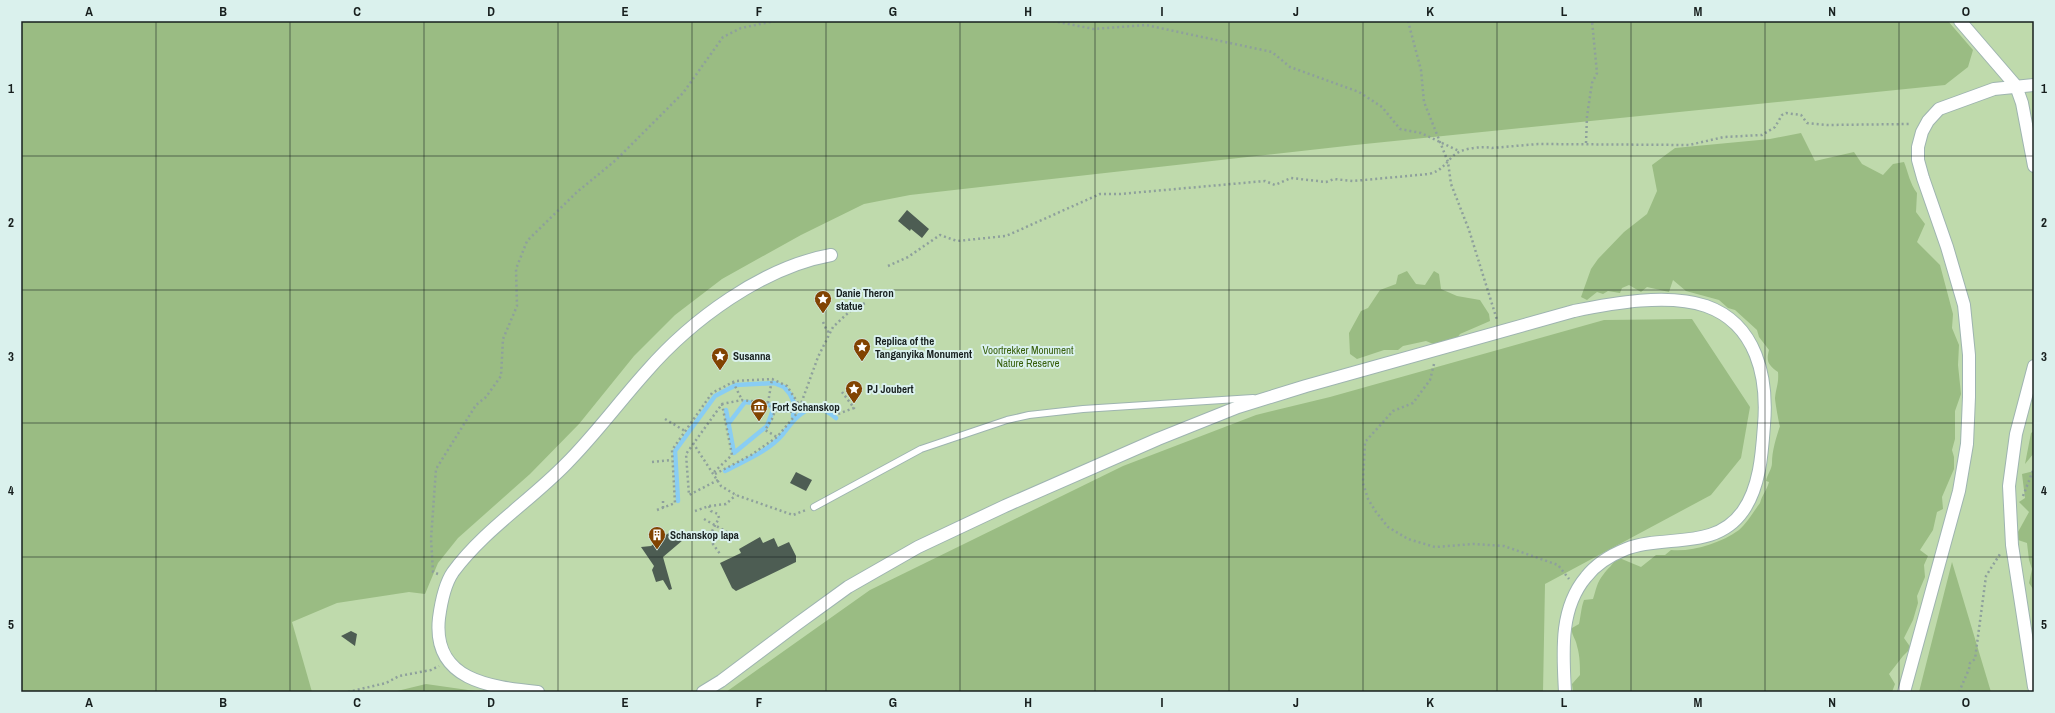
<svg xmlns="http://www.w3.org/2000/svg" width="2055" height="713" viewBox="0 0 2055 713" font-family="'Archivo Narrow',sans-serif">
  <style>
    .green { fill: #bfdaac }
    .forest { fill: #9abc83 }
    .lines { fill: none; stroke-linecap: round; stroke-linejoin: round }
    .stream { stroke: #89cdf3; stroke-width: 4.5 }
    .building { fill: #4d5d53 }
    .lane-casing { stroke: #9eb4b0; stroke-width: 8 }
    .street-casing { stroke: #9eb4b0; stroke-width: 14 }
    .path { stroke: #8ea09c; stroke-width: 2.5; stroke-dasharray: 2 3; stroke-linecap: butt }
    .lane { stroke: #fff; stroke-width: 6 }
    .street { stroke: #fff; stroke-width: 12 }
    .grid { fill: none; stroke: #171f1e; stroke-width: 1; stroke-opacity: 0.55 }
    .labels { text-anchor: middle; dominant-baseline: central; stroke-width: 4; stroke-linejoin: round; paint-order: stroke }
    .poi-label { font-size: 11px; font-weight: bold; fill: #171f1e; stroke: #daf1ed; text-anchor: start }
    .park-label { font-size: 11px; fill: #375f0c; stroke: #daf1ed }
    .neatline { fill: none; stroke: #171f1e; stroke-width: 1.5 }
    .grid-label { font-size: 13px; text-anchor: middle; font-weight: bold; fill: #171f1e }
  </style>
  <rect width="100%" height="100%" fill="#cde4df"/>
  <path class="green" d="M 21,21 L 2034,21 L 2034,692 L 21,692 Z"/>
  <path class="forest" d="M 21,21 L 1948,21 L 1973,50 L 1968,67 L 1945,85 L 1355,145 L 910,195 L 864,204 L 801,235 L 722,279 L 675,315 L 634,356 L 579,424 L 530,474 L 458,538 L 438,563 L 425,594 L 409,592 L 337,603 L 292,622 L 312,692 L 21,692 Z
    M 1801,133 L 1815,161 L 1854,152 L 1862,164 L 1883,175 L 1893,164 L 1904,162 C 1908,172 1910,184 1917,193 L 1916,212 L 1925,224 L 1917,242 L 1940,265 L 1953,314 L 1952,328 L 1959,345 L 1958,365 L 1961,394 L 1955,411 L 1955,439 L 1952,450 L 1954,457 L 1954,469 L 1942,497 L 1943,509 L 1937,512 L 1933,530 L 1920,550 L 1928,556 L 1924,565 L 1925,577 L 1917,596 L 1918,603 L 1913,620 L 1904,638 L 1911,648 L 1903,656 L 1889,674 L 1895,684 L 1892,692 L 1573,692 L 1572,684 L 1580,675 C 1580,666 1580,656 1577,646 C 1576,639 1571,635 1572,628 L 1579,624 C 1581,615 1581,608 1584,600 L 1593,599 C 1596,590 1597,582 1603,575 C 1608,568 1613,565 1617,557 L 1641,567 L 1656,555 L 1665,555 L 1671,550 C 1693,552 1721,543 1739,530 C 1747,523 1754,511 1760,503 C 1762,495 1767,490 1769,482 L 1766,481 C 1767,475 1772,469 1772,463 C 1772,451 1776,438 1780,426 C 1779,424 1775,401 1775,398 C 1776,388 1779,383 1778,372 C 1768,365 1766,361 1769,350 L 1759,337 L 1757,330 L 1735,310 L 1728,308 L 1719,300 L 1686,291 L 1673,280 L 1669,292 L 1647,287 L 1641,292 L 1629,285 L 1622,288 L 1620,293 L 1608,291 L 1603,294 L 1597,292 L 1587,300 L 1581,297 L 1591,269 L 1598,259 L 1624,232 L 1647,214 L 1657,191 L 1652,165 L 1675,148 L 1770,139 Z
    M 1407,271 L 1416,284 L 1425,285 L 1434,271 L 1439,274 L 1441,289 L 1457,296 L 1480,300 L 1489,314 L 1490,321 L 1460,334 L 1448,350 L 1426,341 L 1403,346 L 1398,350 L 1384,350 L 1357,359 L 1350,354 L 1349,333 L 1361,311 L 1368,308 L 1380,290 L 1396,284 L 1398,275 Z
    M 1692,319 L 1750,407 L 1741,458 L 1711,495 L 1545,584 L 1543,692 L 726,692 L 870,590 L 1123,466 L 1256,415 L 1330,397 L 1604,320 Z
    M 2034,431 L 2034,453 L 2025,464 L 2031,433 Z
    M 2034,471 L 2034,599 L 2033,589 L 2029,583 L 2032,569 L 2029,560 L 2027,543 L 2018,540 L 2018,532 L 2029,512 L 2019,502 L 2025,498 L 2022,474 Z
    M 1952,562 L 1991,692 L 1919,692 Z
    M 426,684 L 482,692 L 393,692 Z"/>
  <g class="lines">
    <path class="stream" d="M 726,410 L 734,453 L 767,426 L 773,410 L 770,405 L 745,402 L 729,423
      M 725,471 C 744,461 769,451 783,434 C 790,425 798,413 810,409 C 819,407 829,412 836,418
      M 678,501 L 675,451 L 715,396 L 736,385 L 774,383 L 784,387 L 790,394 L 795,405 L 793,416"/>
  </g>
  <path class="building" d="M 907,210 L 929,229 L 922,238 L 911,229 L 910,231 L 898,221 Z
    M 796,472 L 812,480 L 806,491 L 790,483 Z
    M 674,529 L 683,540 L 663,557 L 672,589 L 669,590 L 663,580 L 656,582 L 652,570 L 654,566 L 641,547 L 651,546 Z
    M 760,537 L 763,543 L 774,538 L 778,547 L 789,542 L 796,556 L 796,562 L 736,591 L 732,588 L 720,563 L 741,553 L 739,549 Z
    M 351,631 L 357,634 L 355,646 L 341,636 Z"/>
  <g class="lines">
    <defs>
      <path id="lane" d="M 814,507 L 921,449 L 1007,420 L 1029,415 L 1083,409 L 1253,398"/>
      <path id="street" d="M 1960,21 L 2016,86 L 2022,103 L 2034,166
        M 2034,366 L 2016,434 L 2009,486 L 2012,545 L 2034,687
        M 538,692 C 491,687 432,681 439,618 C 441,603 444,585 453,572 C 484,530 530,501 566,464 C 595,435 619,402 646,372 C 691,320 763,267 831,255
        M 703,692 L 721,681 L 797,624 L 848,587 L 918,547 L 1005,506 L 1158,439 L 1238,407 L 1306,386 L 1574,311 C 1613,303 1668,293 1706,306 C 1757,324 1768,378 1764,425 C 1762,453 1760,487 1743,511 C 1715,551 1665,534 1626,549 C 1611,555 1596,564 1586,577 C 1559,609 1563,653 1565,692
        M 1904,692 L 1959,491 L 1967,444 L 1969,397 L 1969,355 L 1964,305 L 1947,247 L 1923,178 L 1918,160 L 1918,147 L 1922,132 L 1928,121 L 1939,109 L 1994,89 L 2034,85"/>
    </defs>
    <use href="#lane" class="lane-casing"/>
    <use href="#street" class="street-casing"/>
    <path class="path" d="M 988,21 L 989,21
      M 1053,21 L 1094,29 L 1146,25 L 1272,52 L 1290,67 L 1359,92 L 1382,107 L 1400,129 L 1421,133 L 1459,151
      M 1408,21 L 1421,70 L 1424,102 L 1448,162 L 1451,184 L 1469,230 L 1497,320
      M 1586,143 L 1587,116 L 1592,83 L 1597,73 L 1592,21
      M 888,266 L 908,257 L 940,235 L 957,241 L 1006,236 L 1100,194 L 1120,194 L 1265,181 L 1275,185 L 1291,178 L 1326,182 L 1334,179 L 1353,181 L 1429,174 C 1441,171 1445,164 1453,156 C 1461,148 1482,146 1492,148 L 1538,144 L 1689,145 L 1724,137 L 1762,135 L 1775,127 L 1782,115 L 1786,113 L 1801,115 L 1807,123 L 1827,125 L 1911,124
      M 823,322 L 827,331 L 831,333
      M 1434,364 L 1430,380 L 1413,403 L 1393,411 L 1365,442 L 1363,483 L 1368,499 L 1376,512 L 1388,527 L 1408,539 L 1435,547 L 1474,544 L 1504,546 L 1558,565 L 1569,579
      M 733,382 L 742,400
      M 768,403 L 772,379
      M 775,411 L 798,412
      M 665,419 L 685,431
      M 693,443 L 721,486 L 736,495 L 793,515 L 806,510
      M 652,462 L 672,460
      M 714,472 L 732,455 L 722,404
      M 715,474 L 751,455 L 777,437 L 798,412 L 818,357 L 833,327 L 849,312 L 865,303
      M 718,480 L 689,495 L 686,454 L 722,404 L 742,400 L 768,403 L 775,411 L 772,419 L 765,430 L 777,437
      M 2023,496 L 2034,468
      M 663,501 L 663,509
      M 709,506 L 711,511 L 718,514 L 719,518 L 710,535 L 713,544 L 720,554
      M 657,510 L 675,503 L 672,450 L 712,393 L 735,381 L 772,379 L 787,386 L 800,406 C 816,410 821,404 838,414 L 854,408 L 842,392
      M 695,511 L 709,506 L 726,504 L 736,495
      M 704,519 L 739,539
      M 438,574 L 433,572 L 431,539 L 436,469 L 476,405 L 486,397 L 501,376 L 503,339 L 517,306 L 516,269 L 527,241 L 577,192 L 616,160 L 683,93 L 723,37 L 741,28 L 775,21
      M 348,692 L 386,683 L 399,676 L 431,670 L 439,666
      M 1959,692 L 1969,669 L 1970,663 L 1975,659 L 1986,576 L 2000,554"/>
    <use href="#lane" class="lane"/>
    <use href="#street" class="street"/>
  </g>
  <path class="grid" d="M 156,21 L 156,692M 290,21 L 290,692M 424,21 L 424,692M 558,21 L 558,692M 692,21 L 692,692M 826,21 L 826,692M 960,21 L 960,692M 1095,21 L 1095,692M 1229,21 L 1229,692M 1363,21 L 1363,692M 1497,21 L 1497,692M 1631,21 L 1631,692M 1765,21 L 1765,692M 1899,21 L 1899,692M 21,156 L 2034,156M 21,290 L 2034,290M 21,423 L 2034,423M 21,557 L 2034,557"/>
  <defs>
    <symbol id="sight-pin" viewBox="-11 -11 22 30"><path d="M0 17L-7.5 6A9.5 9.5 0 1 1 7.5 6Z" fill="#814301" stroke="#daf1ed"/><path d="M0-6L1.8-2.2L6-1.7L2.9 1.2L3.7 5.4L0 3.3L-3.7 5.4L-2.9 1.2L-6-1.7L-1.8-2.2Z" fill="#fff"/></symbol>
    <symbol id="museum-pin" viewBox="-11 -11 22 30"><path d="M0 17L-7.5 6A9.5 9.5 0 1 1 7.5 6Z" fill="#814301" stroke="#daf1ed"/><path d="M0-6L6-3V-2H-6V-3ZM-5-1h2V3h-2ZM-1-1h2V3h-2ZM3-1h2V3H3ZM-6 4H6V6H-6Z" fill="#fff"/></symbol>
    <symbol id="building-pin" viewBox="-11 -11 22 30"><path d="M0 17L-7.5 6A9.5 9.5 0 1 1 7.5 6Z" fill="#814301" stroke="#daf1ed"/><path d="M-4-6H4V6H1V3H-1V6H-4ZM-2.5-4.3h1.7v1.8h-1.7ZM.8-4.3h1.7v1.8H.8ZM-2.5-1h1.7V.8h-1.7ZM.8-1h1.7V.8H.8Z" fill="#fff"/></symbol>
  </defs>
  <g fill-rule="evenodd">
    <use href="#sight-pin" x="813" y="289" width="20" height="27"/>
    <use href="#sight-pin" x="852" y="337" width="20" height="27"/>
    <use href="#sight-pin" x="710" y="346" width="20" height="27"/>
    <use href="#sight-pin" x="844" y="379" width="20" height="27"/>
    <use href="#museum-pin" x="749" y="397" width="20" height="27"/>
    <use href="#building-pin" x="647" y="525" width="20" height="27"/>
  </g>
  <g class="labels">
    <g class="poi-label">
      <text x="836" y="293">Danie Theron<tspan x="836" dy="13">statue</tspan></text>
      <text x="875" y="341">Replica of the<tspan x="875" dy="13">Tanganyika Monument</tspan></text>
      <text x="733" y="356">Susanna</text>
      <text x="867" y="389">PJ Joubert</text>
      <text x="772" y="407">Fort Schanskop</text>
      <text x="670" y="535">Schanskop lapa</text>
    </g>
    <g class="park-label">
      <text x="1028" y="350">Voortrekker Monument<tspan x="1028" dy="13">Nature Reserve</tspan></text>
    </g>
  </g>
  <rect width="2055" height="713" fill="none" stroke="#daf1ed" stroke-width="44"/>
  <rect x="22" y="22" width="2011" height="669" class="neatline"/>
  <g class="grid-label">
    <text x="89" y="16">A</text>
    <text x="223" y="16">B</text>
    <text x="357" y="16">C</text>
    <text x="491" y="16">D</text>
    <text x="625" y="16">E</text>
    <text x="759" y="16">F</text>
    <text x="893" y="16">G</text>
    <text x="1028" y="16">H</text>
    <text x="1162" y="16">I</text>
    <text x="1296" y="16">J</text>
    <text x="1430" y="16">K</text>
    <text x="1564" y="16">L</text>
    <text x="1698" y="16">M</text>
    <text x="1832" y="16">N</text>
    <text x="1966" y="16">O</text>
    <text x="11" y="93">1</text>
    <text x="2044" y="93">1</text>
    <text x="11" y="227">2</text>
    <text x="2044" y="227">2</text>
    <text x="11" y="361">3</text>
    <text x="2044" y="361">3</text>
    <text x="11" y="495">4</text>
    <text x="2044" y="495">4</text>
    <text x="11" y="629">5</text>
    <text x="2044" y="629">5</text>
    <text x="89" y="707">A</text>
    <text x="223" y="707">B</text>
    <text x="357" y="707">C</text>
    <text x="491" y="707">D</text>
    <text x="625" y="707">E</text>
    <text x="759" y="707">F</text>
    <text x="893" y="707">G</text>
    <text x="1028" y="707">H</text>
    <text x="1162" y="707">I</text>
    <text x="1296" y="707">J</text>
    <text x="1430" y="707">K</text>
    <text x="1564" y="707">L</text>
    <text x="1698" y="707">M</text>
    <text x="1832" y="707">N</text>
    <text x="1966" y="707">O</text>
  </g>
</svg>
